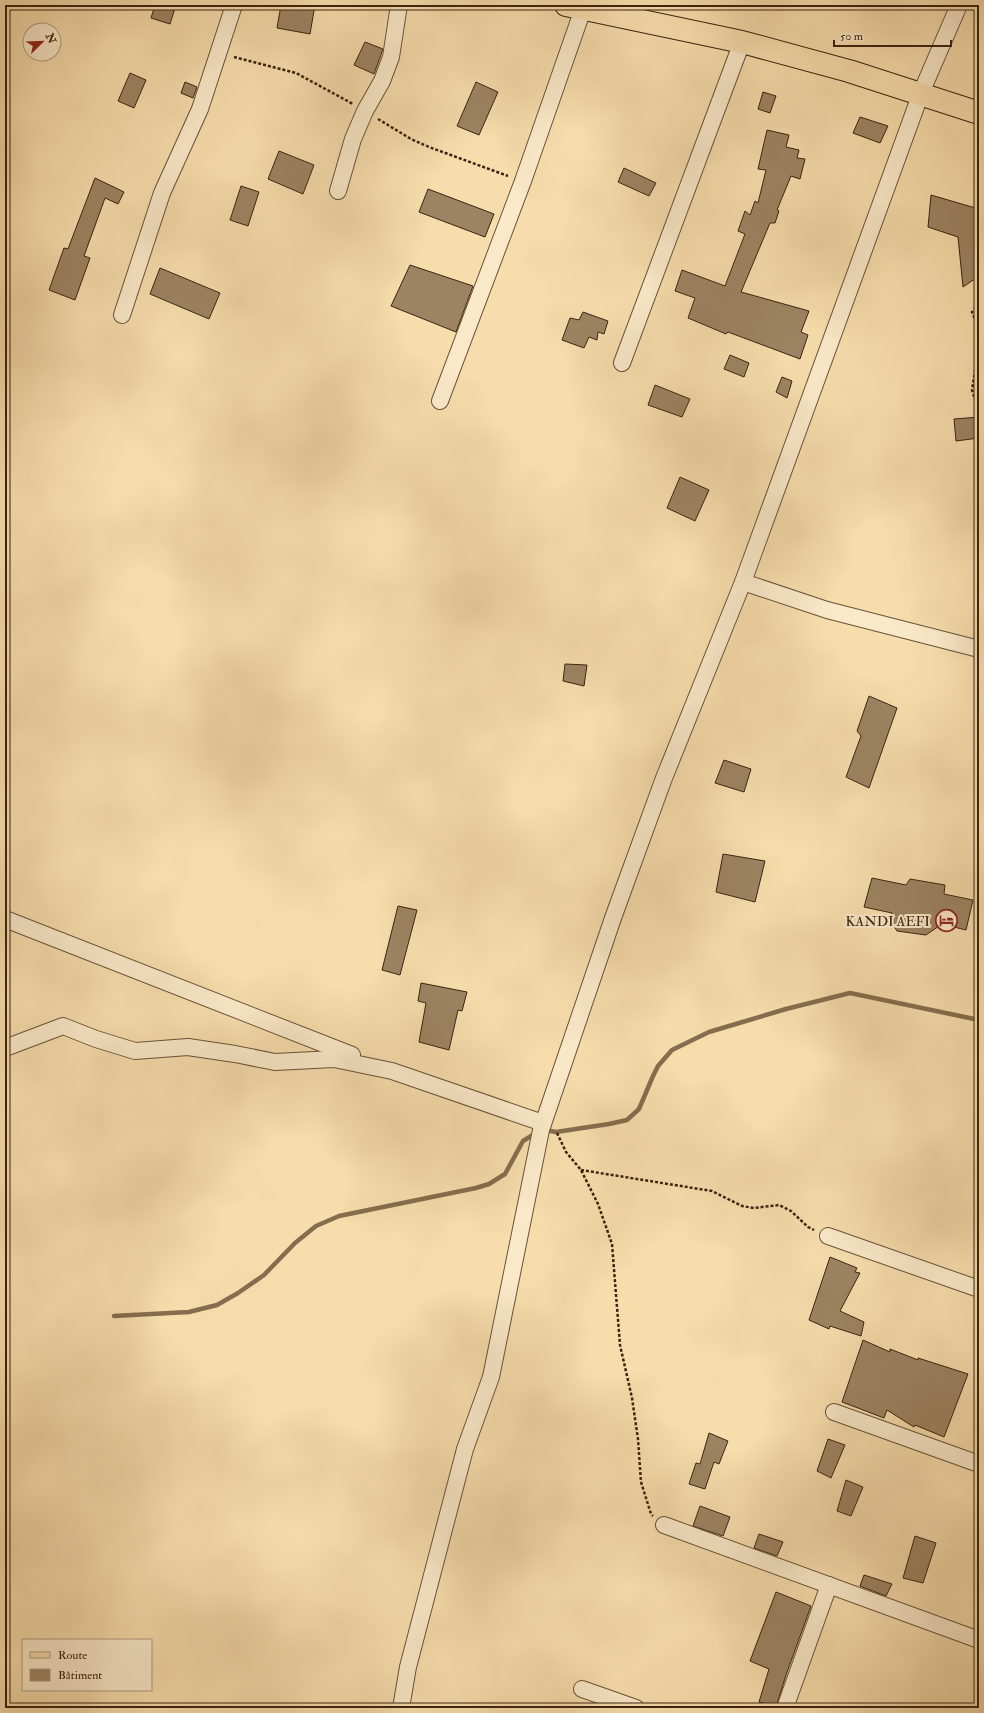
<svg xmlns="http://www.w3.org/2000/svg" width="984" height="1713" font-family="'IM FELL Double Pica',serif">
  <rect width="100%" height="100%" fill="#f7ddac"/>
  <filter id="stains"><feTurbulence type="fractalNoise" baseFrequency=".005" numOctaves="4"/><feColorMatrix values="0 0 0 0 .2 0 0 0 0 .09 0 0 0 0 .02 0 0 0 .5 -.17"/></filter>
  <radialGradient id="worn" r=".72"><stop offset=".6" stop-color="#630" stop-opacity="0"/><stop offset="1" stop-color="#630" stop-opacity=".3"/></radialGradient>
  <g fill="none" stroke-linecap="round" stroke-linejoin="round">
    <g stroke="#856d4e" stroke-width="4.5">
      <polyline points="545,1130 556,1132 609,1124 627,1120 639,1109 653,1076 658,1066 672,1050 709,1032 786,1009 850,993 979,1020"/>
      <polyline points="114,1316 189,1312 217,1305 238,1293 264,1275 295,1243 316,1226 339,1216 476,1188 489,1184 505,1174 523,1141 536,1133"/>
    </g>
  </g>
  <g fill="#9c8462" stroke="#3a2311">
    <polygon points="155,5 176,5 170,24 151,18"/>
    <polygon points="281,5 315,5 310,34 277,28"/>
    <polygon points="365,42 383,49 374,74 354,65"/>
    <polygon points="130,73 146,80 134,108 118,101"/>
    <polygon points="185,82 197,87 193,98 181,93"/>
    <polygon points="476,82 498,92 479,135 457,126"/>
    <polygon points="763,92 776,96 770,113 758,109"/>
    <polygon points="860,117 888,126 880,143 853,133"/>
    <polygon points="767,130 789,135 786,147 799,150 797,158 805,159 800,179 791,176 777,210 779,211 775,223 770,223 741,292 809,311 801,332 808,335 800,359 728,332 726,334 688,318 695,298 675,291 682,270 725,286 745,234 738,231 745,211 750,215 755,201 758,203 766,170 758,169"/>
    <polygon points="279,151 314,165 303,194 268,179"/>
    <polygon points="624,168 656,183 649,196 618,182"/>
    <polygon points="95,178 124,192 118,204 105,198 84,256 90,258 75,300 49,290 64,248 68,249"/>
    <polygon points="241,186 259,192 248,226 230,220"/>
    <polygon points="428,189 494,214 485,237 419,212"/>
    <polygon points="931,195 979,209 979,276 963,287 958,237 928,227"/>
    <polygon points="410,265 473,286 456,332 391,306"/>
    <polygon points="160,268 220,293 209,319 150,294"/>
    <polygon points="583,312 608,321 604,334 598,332 597,340 589,337 584,348 562,340 570,318 579,320"/>
    <polygon points="730,355 749,363 744,377 724,369"/>
    <polygon points="782,377 792,381 787,398 776,392"/>
    <polygon points="655,385 690,399 682,417 648,405"/>
    <polygon points="979,417 979,438 956,441 954,419"/>
    <polygon points="680,477 709,490 695,521 667,508"/>
    <polygon points="565,664 587,665 584,686 563,681"/>
    <polygon points="869,696 897,708 869,788 846,777 861,736 857,731"/>
    <polygon points="724,760 751,769 744,792 715,783"/>
    <polygon points="723,854 765,861 755,902 716,892"/>
    <polygon points="872,878 906,885 910,879 945,885 944,894 973,900 966,930 942,924 926,935 897,931 890,920 892,913 864,907"/>
    <polygon points="398,906 417,910 400,975 382,970"/>
    <polygon points="421,983 467,992 462,1011 458,1010 449,1050 419,1042 426,1003 418,1001"/>
    <polygon points="830,1257 857,1268 855,1272 860,1273 840,1311 864,1322 861,1336 830,1326 829,1329 809,1320"/>
    <polygon points="863,1340 890,1352 890,1349 918,1360 918,1358 968,1374 944,1437 915,1425 914,1427 887,1410 884,1418 842,1402"/>
    <polygon points="709,1433 728,1441 719,1464 714,1462 705,1489 689,1484 696,1463 700,1464"/>
    <polygon points="828,1439 845,1445 831,1478 817,1471"/>
    <polygon points="846,1480 863,1487 851,1516 837,1511"/>
    <polygon points="700,1506 730,1517 723,1536 693,1526"/>
    <polygon points="759,1534 783,1542 777,1556 754,1548"/>
    <polygon points="915,1536 936,1543 923,1583 903,1578"/>
    <polygon points="864,1575 892,1584 886,1596 860,1586"/>
    <polygon points="776,1592 811,1606 786,1675 776,1707 759,1702 769,1669 750,1661"/>
  </g>
  <g fill="none" stroke-linecap="round" stroke-linejoin="round">
    <defs>
      <g id="minor">
        <polyline points="338,191 353,139 365,111 382,81 391,57 399,5"/>
        <polyline points="122,315 162,193 200,109 234,5"/>
        <polyline points="622,363 742,42"/>
        <polyline points="440,401 523,181 583,9"/>
        <polyline points="743,582 827,610 979,649"/>
        <polyline points="5,919 352,1055"/>
        <polyline points="5,1048 63,1026 96,1039 135,1051 188,1047 235,1054 275,1062 334,1059 392,1071 543,1123"/>
        <polyline points="828,1236 979,1289"/>
        <polyline points="834,1412 979,1464"/>
        <polyline points="664,1525 979,1640"/>
        <polyline points="582,1689 636,1708"/>
        <polyline points="401,1708 408,1667 465,1449 491,1377 541,1130 613,918 664,778 743,582 921,93 959,5"/>
        <polyline points="785,1708 829,1585"/>
      </g>
      <polyline id="primary" points="566,5 742,42 849,71 979,113"/>
    </defs>
    <use href="#minor" stroke="#695238" stroke-width="18"/>
    <use href="#primary" stroke="#3a2311" stroke-width="24"/>
    <g stroke="#3a2311" stroke-width="2.5" stroke-dasharray="3 2" stroke-linecap="butt">
      <polyline points="234,57 296,73 353,104"/>
      <polyline points="378,119 411,139 429,147 508,176"/>
      <polyline points="979,303 972,312 979,329"/>
      <polyline points="979,355 976,365 972,390 979,412"/>
      <polyline points="557,1133 566,1152 581,1170 598,1204 612,1244 620,1345 632,1398 638,1439 641,1482 651,1514 653,1516"/>
      <polyline points="581,1170 712,1191 742,1206 754,1208 779,1205 791,1211 808,1227 814,1230"/>
      <polyline points="5,1700 8,1708"/>
    </g>
    <use href="#minor" stroke="#fae9c9" stroke-width="16"/>
    <use href="#primary" stroke="#f7ddac" stroke-width="22"/>
  </g>
  <defs>
    <symbol id="hotel-ring" viewBox="-11 -11 22 22"><circle r="9.5" fill="#fae9c9" stroke="#8f2418" stroke-width="1.5"/><path d="M-6-4.5h1.5V1H6V5H4.5V3h-9V5H-6ZM-4 0a1.8 1.8 0 1 1 3.6 0ZM.5 0V-2.5h3Q6-2.5 6 0Z" fill="#8f2418"/></symbol>
  </defs>
  <g fill-rule="evenodd">
    <use href="#hotel-ring" x="934" y="908" width="25" height="25"/>
  </g>
  <g text-anchor="middle" dominant-baseline="central" stroke-width="4" stroke-linejoin="round" paint-order="stroke">
    <g font-size="14" fill="#3a2311" stroke="#fae9c9" text-anchor="end">
      <text x="930" y="921">KANDI AEFI</text>
    </g>
  </g>
  <rect width="984" height="1713" fill="none" stroke="#f7ddac" stroke-width="20"/>
  <rect x="6" y="6" width="972" height="1701" fill="none" stroke="#3a2311" stroke-width="2"/>
  <rect x="10" y="10" width="964" height="1693" fill="none" stroke="#3a2311"/>
  <rect x="22" y="1639" width="130" height="52" fill="#fae9c9" stroke="#ad9a7f"/>
  <rect x="30" y="1652" width="20" height="6" fill="#f7ddac" stroke="#ad9a7f"/>
  <text x="58" y="1659" font-size="12" fill="#3a2311">Route</text>
  <rect x="30" y="1669" width="20" height="12" fill="#9c8462" stroke="#ad9a7f"/>
  <text x="58" y="1679" font-size="12" fill="#3a2311">Bâtiment</text>
  <g transform="translate(42 42) rotate(67)"><circle r="19" fill="#fae9c9" stroke="#ad9a7f"/>
  <path d="M0-3L7 15L0 10L-7 15Z" fill="#8f2418"/>
  <text y="-6" font-size="11" font-weight="bold" text-anchor="middle" fill="#3a2311">N</text>
  </g>
  <path d="M834 40v6h117v-6" fill="none" stroke="#3a2311" stroke-width="2"/>
  <text x="840" y="40" font-size="12" fill="#3a2311" stroke="#fae9c9" stroke-width="3" paint-order="stroke">50 m</text>
  <rect width="100%" height="100%" filter="url(#stains)"/>
  <rect width="100%" height="100%" fill="url(#worn)"/>
</svg>
